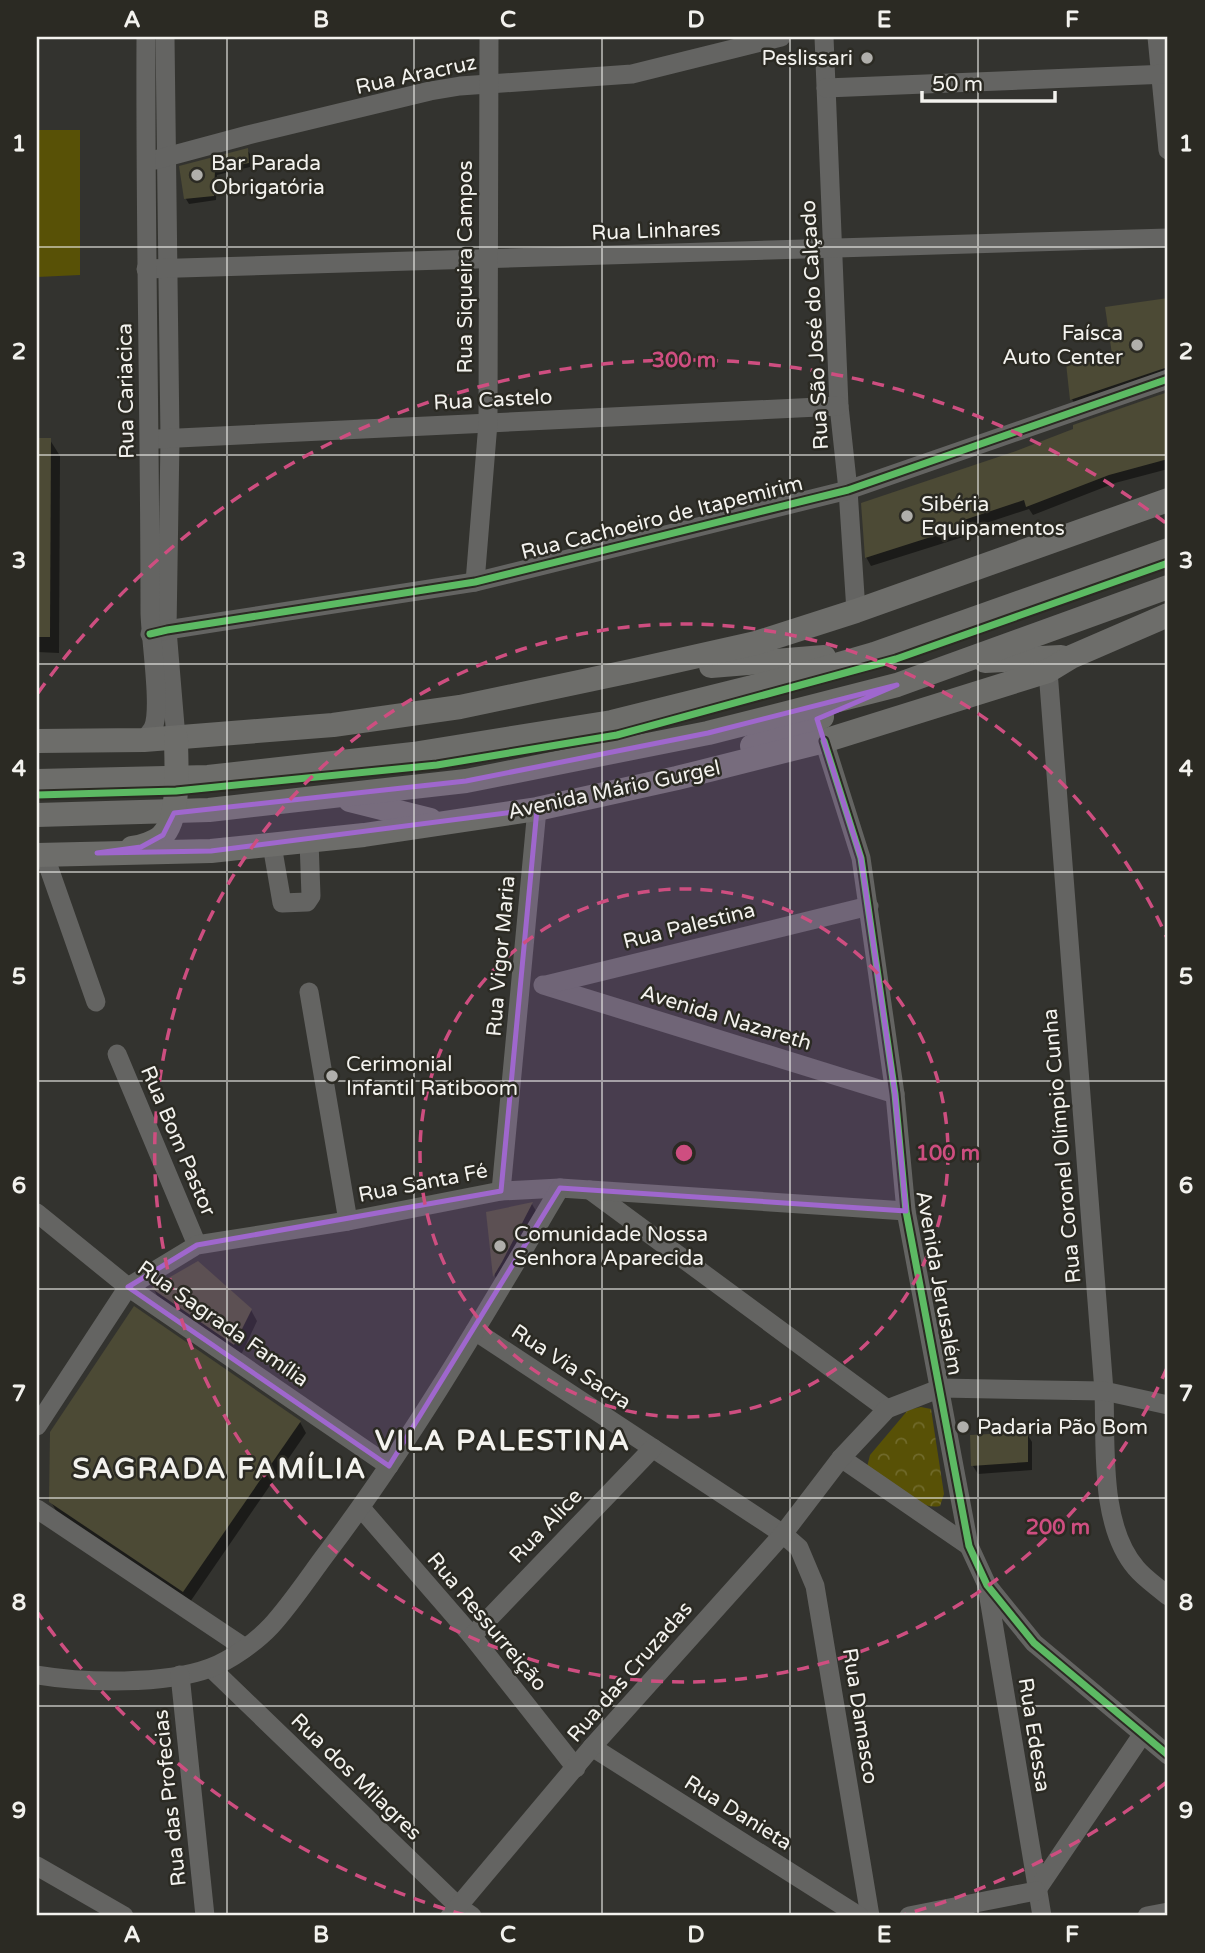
<svg xmlns="http://www.w3.org/2000/svg" width="1205" height="1953" font-family="'Varela Round',sans-serif">
  <defs>
    <pattern id="park-crowns" width="20" height="18" patternUnits="userSpaceOnUse" patternTransform="scale(1.75)"><rect width="20" height="18" fill="#585106"/><path d="M2 6a3 3 0 1 1 6 0M12 15a3 3 0 1 1 6 0" fill="none" stroke="#706a2b"/></pattern>
  </defs>
  <rect width="100%" height="100%" fill="#33332f"/>
  <polygon fill="#585106" points="37,130 80,130 80,275 37,277"/>
  <path fill="url(#park-crowns)" d="M921 1407 931 1409 944 1494 940 1506C917 1511 886 1480 867 1467L870 1455 908 1410Z"/>
  <g fill="#0007">
    <polygon points="247,150 250,154 250,167 217,175 216,200 189,204 186,199 181,167"/>
    <polygon points="1168,300 1168,379 1078,410 1072,399 1068,365 1115,363 1107,308"/>
    <polygon points="1168,394 1168,469 1115,483 1033,515 1029,509 962,531 963,537 871,566 866,557 1075,431 1075,426"/>
    <polygon points="37,440 50,440 60,456 59,653 37,652"/>
    <polygon points="532,1204 536,1211 498,1283 495,1276 488,1214"/>
    <polygon points="153,1288 251,1310 257,1321 241,1355 159,1299"/>
    <polygon points="300,1422 306,1433 190,1602 58,1514 51,1502"/>
    <polygon points="1027,1434 1032,1442 1032,1470 978,1474 973,1466"/>
  </g>
  <g fill="#4c4a35">
    <polygon points="248,148 249,163 215,170 214,196 184,199 179,166"/>
    <polygon points="1168,298 1168,367 1070,400 1066,363 1113,361 1105,307"/>
    <polygon points="1168,392 1168,459 1109,475 1026,507 1024,500 958,522 959,528 865,558 861,503 1016,451 1073,429 1073,425"/>
    <polygon points="37,438 51,438 50,637 37,637"/>
    <polygon points="533,1202 502,1262 493,1277 486,1212"/>
    <polygon points="198,1261 252,1309 234,1345 151,1288"/>
    <polygon points="134,1306 301,1421 183,1592 49,1502 50,1432"/>
    <polygon points="1028,1432 1028,1462 971,1466 970,1435"/>
  </g>
  <g fill="none" stroke-linecap="round" stroke-linejoin="round">
    <g stroke="#646462" stroke-width="19">
      <polyline points="165,37 170,439 167,630 176,738"/>
      <polyline points="824,37 839,406 848,490 856,611"/>
      <polyline points="1157,37 1168,150"/>
      <polyline points="826,88 1168,74"/>
      <polyline points="155,160 248,135 430,91 460,86 632,74 781,37"/>
      <polyline points="146,269 1168,238"/>
      <polyline points="158,439 839,406"/>
      <polyline points="475,582 488,423 489,37"/>
      <polyline points="150,634 167,630 475,582 848,490 1168,379"/>
      <path d="M1048 671 1104 1391C1106 1445 1099 1525 1136 1568 1145 1579 1158 1587 1168 1596"/>
      <path d="M144 740C146 737 151 732 153 728 162 709 150 637 150 611 150 420 145 228 146 37"/>
      <polyline points="824,741 861,858 895,1094 906,1211 969,1546 987,1585 1034,1643 1168,1755"/>
      <polyline points="272,845 282,903 307,902 311,896 309,841"/>
      <polyline points="44,854 96,1002"/>
      <polyline points="543,985 895,1094"/>
      <polyline points="546,985 869,906"/>
      <polyline points="309,992 348,1221"/>
      <polyline points="117,1054 197,1245"/>
      <polyline points="590,1190 887,1409"/>
      <polyline points="501,1191 537,809"/>
      <polyline points="37,1213 128,1287 389,1466"/>
      <polyline points="475,1331 783,1534 799,1548 815,1586 870,1916"/>
      <polyline points="37,1426 128,1287 197,1245 348,1221 501,1191 560,1188 906,1211"/>
      <polyline points="841,1458 969,1546"/>
      <polyline points="361,1508 472,1636 576,1768"/>
      <polyline points="37,1509 245,1648"/>
      <polyline points="987,1586 1042,1916"/>
      <polyline points="472,1636 653,1448"/>
      <polyline points="211,1668 459,1907 472,1916"/>
      <path d="M37 1675C85 1683 164 1685 210 1668 231 1660 256 1642 271 1626 292 1603 310 1575 329 1550 415 1436 487 1311 560 1188"/>
      <polyline points="180,1675 205,1916"/>
      <polyline points="592,1747 859,1916"/>
      <polyline points="37,1866 124,1916"/>
      <polyline points="1036,1891 1142,1735"/>
      <polyline points="450,1916 592,1747 783,1534 841,1458 887,1409 941,1388 1104,1391 1168,1405"/>
      <polyline points="909,1916 1036,1891"/>
      <polyline points="1147,1916 1168,1912"/>
    </g>
    <g stroke="#6d6d6a" stroke-width="24">
      <polyline points="985,661 1061,657"/>
      <polyline points="711,666 824,657"/>
      <polyline points="37,741 144,740 333,725 460,707 631,671 756,643 856,611 1168,500"/>
      <polyline points="752,746 822,717"/>
      <polyline points="37,781 208,777 413,754 612,722 808,673 874,654 1168,550"/>
      <polyline points="350,800 430,820"/>
      <polyline points="37,815 209,810 466,781 708,733 897,685 1168,587"/>
      <path d="M132 848C141 847 156 842 162 836 181 817 176 763 176 738"/>
      <polyline points="37,855 211,851 364,835 537,809 677,778 824,741 1048,671 1071,657 1168,615"/>
    </g>
    <defs>
      <g id="cycleway">
        <polyline points="150,634 167,630 475,582 848,490 1168,379"/>
        <polyline points="824,741 861,858 895,1094 906,1211 969,1546 987,1585 1034,1643 1168,1755"/>
        <polyline points="37,795 176,791 437,765 617,735 896,659 1168,563"/>
      </g>
    </defs>
    <use href="#cycleway" stroke="#2b2a23" stroke-width="11"/>
    <use href="#cycleway" stroke="#5cba63" stroke-width="7"/>
  </g>
  <path fill="#9f67cd" fill-opacity="0.2" stroke="#9f67cd" stroke-width="5" stroke-linejoin="round" d="M897 685 817 719 861 858 895 1094 906 1211 560 1188 389 1466 128 1287 197 1245 501 1191 537 809 211 851 97 853 141 847 163 835 174 813 466 781 708 733Z"/>
  <path fill="none" stroke="#f3f2ee" stroke-width="2" stroke-opacity="0.55" d="M227 37V1916M414 37V1916M602 37V1916M790 37V1916M978 37V1916M37 247H1168M37 455H1168M37 664H1168M37 872H1168M37 1081H1168M37 1289H1168M37 1498H1168M37 1706H1168"/>
  <g fill="none" stroke="#ce4e80" stroke-width="3.5" stroke-dasharray="12 9">
    <circle cx="684" cy="1153" r="264"/>
    <path d="M1167 1368A529 529 0 1 1 1167 938"/>
    <path d="M1167 1782A793 793 0 0 1 903 1915M465 1915A793 793 0 0 1 38 1613M38 693A793 793 0 0 1 1167 524"/>
  </g>
  <g fill="#b0afab" stroke="#2b2a23" stroke-width="2.5">
    <circle cx="867" cy="58" r="7"/>
    <circle cx="197" cy="175" r="7"/>
    <circle cx="1137" cy="345" r="7"/>
    <circle cx="907" cy="516" r="7"/>
    <circle cx="332" cy="1076" r="7"/>
    <circle cx="500" cy="1246" r="7"/>
    <circle cx="963" cy="1427" r="7"/>
  </g>
  <g text-anchor="middle" dominant-baseline="central" stroke-width="5" stroke-linejoin="round" paint-order="stroke">
    <g font-size="21" fill="#f3f2ee" stroke="#2b2a23" text-anchor="start">
      <text x="853" y="58" text-anchor="end">Peslissari</text>
      <text x="211" y="163">Bar Parada<tspan x="211" dy="24">Obrigatória</tspan></text>
      <text x="1123" y="333" text-anchor="end">Faísca<tspan x="1123" dy="24">Auto Center</tspan></text>
      <text x="921" y="504">Sibéria<tspan x="921" dy="24">Equipamentos</tspan></text>
      <text x="346" y="1064">Cerimonial<tspan x="346" dy="24">Infantil Ratiboom</tspan></text>
      <text x="514" y="1234">Comunidade Nossa<tspan x="514" dy="24">Senhora Aparecida</tspan></text>
      <text x="977" y="1427">Padaria Pão Bom</text>
    </g>
    <g font-size="21" fill="#f3f2ee" stroke="#2b2a23">
      <text transform="translate(416 75) rotate(-12)">Rua Aracruz</text>
      <text transform="translate(656 231) rotate(-2)">Rua Linhares</text>
      <text transform="translate(465 267) rotate(-90)">Rua Siqueira Campos</text>
      <text transform="translate(815 325) rotate(-93)">Rua São José do Calçado</text>
      <text transform="translate(126 391) rotate(-91)">Rua Cariacica</text>
      <text transform="translate(493 400) rotate(-3)">Rua Castelo</text>
      <text transform="translate(662 518) rotate(-14)">Rua Cachoeiro de Itapemirim</text>
      <text transform="translate(614 790) rotate(-12)">Avenida Mário Gurgel</text>
      <text transform="translate(689 926) rotate(-14)">Rua Palestina</text>
      <text transform="translate(501 956) rotate(-85)">Rua Vigor Maria</text>
      <text transform="translate(726 1018) rotate(17)">Avenida Nazareth</text>
      <text transform="translate(178 1141) rotate(67)">Rua Bom Pastor</text>
      <text transform="translate(1062 1146) rotate(-95)">Rua Coronel Olímpio Cunha</text>
      <text transform="translate(423 1183) rotate(-11)">Rua Santa Fé</text>
      <text transform="translate(939 1283) rotate(80)">Avenida Jerusalém</text>
      <text transform="translate(223 1324) rotate(35)">Rua Sagrada Família</text>
      <text transform="translate(571 1367) rotate(33)">Rua Via Sacra</text>
      <text transform="translate(546 1526) rotate(-46)">Rua Alice</text>
      <text transform="translate(487 1622) rotate(50)">Rua Ressurreição</text>
      <text transform="translate(630 1672) rotate(-49)">Rua das Cruzadas</text>
      <text transform="translate(860 1716) rotate(81)">Rua Damasco</text>
      <text transform="translate(1034 1735) rotate(81)">Rua Edessa</text>
      <text transform="translate(356 1777) rotate(44)">Rua dos Milagres</text>
      <text transform="translate(170 1798) rotate(-96)">Rua das Profecias</text>
      <text transform="translate(738 1813) rotate(32)">Rua Danieta</text>
    </g>
    <g font-size="28" font-weight="bold" letter-spacing="2" fill="#f3f2ee" stroke="#2b2a23">
      <text x="503" y="1441">VILA PALESTINA</text>
      <text x="220" y="1469">SAGRADA FAMÍLIA</text>
    </g>
  </g>
  <circle cx="684" cy="1153" r="10" fill="#ce4e80" stroke="#2b2a23" stroke-width="3.5"/>
  <g font-size="21" text-anchor="middle" font-weight="bold" fill="#ce4e80" stroke="#2b2a23" stroke-width="5" stroke-linejoin="round" paint-order="stroke">
    <text x="684" y="367">300 m</text>
    <text x="948" y="1160">100 m</text>
    <text x="1058" y="1534">200 m</text>
  </g>
  <rect width="1205" height="1953" fill="none" stroke="#2b2a23" stroke-width="77"/>
  <path d="M922 91v10h133v-10" fill="none" stroke="#f3f2ee" stroke-width="3.5"/>
  <text x="932" y="91" font-size="21" fill="#f3f2ee" stroke="#2b2a23" stroke-width="5" paint-order="stroke">50 m</text>
  <rect x="38" y="38" width="1128" height="1876" fill="none" stroke="#f3f2ee" stroke-width="2.5"/>
  <g font-size="23" text-anchor="middle" font-weight="bold" fill="#f3f2ee">
    <text x="132" y="27">A</text>
    <text x="321" y="27">B</text>
    <text x="508" y="27">C</text>
    <text x="696" y="27">D</text>
    <text x="884" y="27">E</text>
    <text x="1072" y="27">F</text>
    <text x="19" y="151">1</text>
    <text x="1186" y="151">1</text>
    <text x="19" y="359">2</text>
    <text x="1186" y="359">2</text>
    <text x="19" y="568">3</text>
    <text x="1186" y="568">3</text>
    <text x="19" y="776">4</text>
    <text x="1186" y="776">4</text>
    <text x="19" y="984">5</text>
    <text x="1186" y="984">5</text>
    <text x="19" y="1193">6</text>
    <text x="1186" y="1193">6</text>
    <text x="19" y="1401">7</text>
    <text x="1186" y="1401">7</text>
    <text x="19" y="1610">8</text>
    <text x="1186" y="1610">8</text>
    <text x="19" y="1818">9</text>
    <text x="1186" y="1818">9</text>
    <text x="132" y="1942">A</text>
    <text x="321" y="1942">B</text>
    <text x="508" y="1942">C</text>
    <text x="696" y="1942">D</text>
    <text x="884" y="1942">E</text>
    <text x="1072" y="1942">F</text>
  </g>
</svg>
